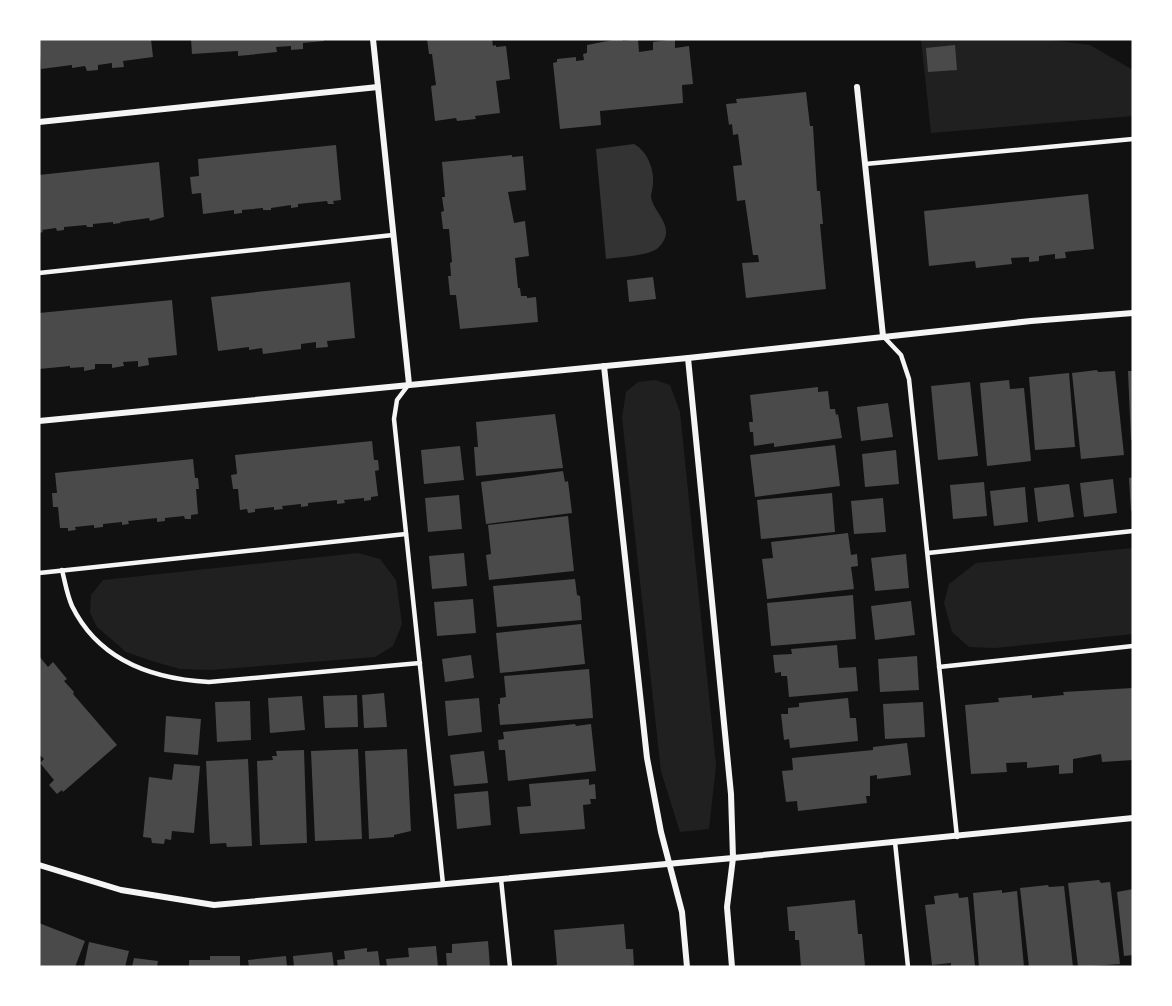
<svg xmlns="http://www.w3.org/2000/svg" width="1172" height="1006" font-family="'Work Sans',sans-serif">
  <rect width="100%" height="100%" fill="#111"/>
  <g fill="#202020">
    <polygon points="921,39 1043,39 1090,45 1133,70 1133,116 931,133"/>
    <polygon points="655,380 670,385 680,412 716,765 709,829 680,832 661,771 622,418 626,392 638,382"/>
    <polygon points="1133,548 1133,634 995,648 969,647 952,632 944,603 949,584 976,563"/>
    <polygon points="358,553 380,559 396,580 402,624 393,646 375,657 211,670 180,669 155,662 126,652 97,627 90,613 91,595 103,580"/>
  </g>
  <path fill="#333" d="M634 144C647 151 654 168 653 183 653 188 651 193 651 197 653 213 678 227 659 247 651 256 619 257 606 259L596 149Z"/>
  <g fill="#4a4a4a">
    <polygon points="39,39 151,39 153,57 123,61 124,67 112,68 112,63 98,65 98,70 87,71 85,66 72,68 72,65 41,69"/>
    <polygon points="191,39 324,39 324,41 303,43 303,49 291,50 291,46 276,47 277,52 238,56 238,51 192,54"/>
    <polygon points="427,39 492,39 493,46 496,45 496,47 506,46 510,79 496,81 500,113 475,116 476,119 457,121 456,118 435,121 431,86 436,85 432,54 429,54"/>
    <polygon points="618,39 622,39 623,41 638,39 639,52 653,50 653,42 675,39 675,48 689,46 693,84 682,85 683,103 600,111 601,125 560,129 553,63 557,62 557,59 576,57 576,61 584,60 583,54 587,53 587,45"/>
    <polygon points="955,45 957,70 928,72 926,48"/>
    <polygon points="806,92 810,126 813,126 817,191 820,191 823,224 820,224 826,289 746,298 742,263 759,262 758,255 753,255 745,200 737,201 733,166 742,165 738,134 733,135 732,124 729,125 726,104 737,103 736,99"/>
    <polygon points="336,145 341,200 333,201 334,204 328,204 327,201 298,204 298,207 291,208 291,205 271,208 271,210 263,210 263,208 242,210 242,213 234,214 234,210 203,214 201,193 192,194 190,177 199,176 198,159"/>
    <polygon points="512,155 512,157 523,156 526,190 508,192 514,223 525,221 529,256 515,258 518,288 520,288 521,296 527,296 527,298 536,297 538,322 460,329 456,295 450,295 448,276 451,276 450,263 452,262 449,229 443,229 441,212 444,211 442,197 445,197 442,162"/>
    <polygon points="159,162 164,217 150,221 149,218 120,222 121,223 113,224 113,222 93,224 93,227 87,227 86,225 64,227 64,230 57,231 56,228 42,230 43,232 39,233 39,175"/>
    <polygon points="1088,194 1094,249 1065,252 1066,258 1055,259 1055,254 1039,256 1039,261 1029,262 1029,257 1011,258 1012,264 976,268 975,261 929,266 924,211"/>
    <polygon points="653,277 656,299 629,302 627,280"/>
    <polygon points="350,282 355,338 327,341 328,347 316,348 316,342 301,344 301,349 263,354 262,348 249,350 249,347 218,351 211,297"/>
    <polygon points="172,300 177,355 148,358 149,365 138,367 138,361 123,362 124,366 112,368 112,364 95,364 95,369 84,371 84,367 70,368 70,366 39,369 39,313"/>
    <polygon points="1097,370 1098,372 1115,371 1124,455 1081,459 1072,373"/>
    <polygon points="1128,371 1133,371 1133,440 1131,440"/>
    <polygon points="1069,373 1075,447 1035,450 1029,377"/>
    <polygon points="1009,380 1010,389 1024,388 1031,461 987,466 980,383"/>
    <polygon points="970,382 978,456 938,460 931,386"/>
    <polygon points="818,387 818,392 828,391 830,409 835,409 836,415 838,414 842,438 774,447 774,443 754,446 753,432 750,432 749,422 753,422 750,395"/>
    <polygon points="888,403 893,437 861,441 857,407"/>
    <polygon points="555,414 563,468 476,476 474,447 478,447 476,422"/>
    <polygon points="372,441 374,460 378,460 379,470 375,471 378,496 371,497 371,500 364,501 364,498 344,500 345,503 337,504 337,500 308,503 308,506 301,507 301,504 282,506 283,509 274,510 274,507 255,509 255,512 248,513 247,509 240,510 238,489 233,489 231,475 237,474 235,455"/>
    <polygon points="835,445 840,486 755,497 750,455"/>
    <polygon points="460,446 464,480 424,484 421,450"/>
    <polygon points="896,450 899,484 865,487 862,454"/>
    <polygon points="193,459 195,478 198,478 199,489 196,489 198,514 191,515 191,519 185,519 184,516 165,518 165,521 157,522 157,518 128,521 129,524 122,525 122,522 103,524 103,527 94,528 94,525 75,527 76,530 68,531 68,528 60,528 58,507 53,507 52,493 57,493 55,473"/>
    <polygon points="563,471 565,482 568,481 572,513 486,524 481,482"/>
    <polygon points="1133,477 1133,511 1131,511 1129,478"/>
    <polygon points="1113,479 1117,513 1084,517 1080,483"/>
    <polygon points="984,482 987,516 953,519 950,485"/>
    <polygon points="1069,484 1074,517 1038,522 1034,488"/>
    <polygon points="1025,487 1028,522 994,526 990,491"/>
    <polygon points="832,493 835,532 761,539 757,500"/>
    <polygon points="459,495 462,529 428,532 425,498"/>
    <polygon points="883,498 886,532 854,534 851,501"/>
    <polygon points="568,516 574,571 489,580 486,555 491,554 488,525"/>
    <polygon points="848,533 851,555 857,554 858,566 851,567 854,589 767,599 762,559 773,558 771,542"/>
    <polygon points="464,553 467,586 432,589 429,556"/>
    <polygon points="906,554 909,588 875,591 871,558"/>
    <polygon points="575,579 577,595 580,596 582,620 497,627 493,586"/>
    <polygon points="853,595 856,639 771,646 767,603"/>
    <polygon points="473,599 476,633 437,636 434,602"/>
    <polygon points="911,601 915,635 875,640 871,606"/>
    <polygon points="581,624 585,664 500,673 496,633"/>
    <polygon points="837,645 839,668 856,667 858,691 789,697 787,676 781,676 781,672 775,673 773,655 792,654 791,649"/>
    <polygon points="471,655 474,678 445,682 442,659"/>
    <polygon points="39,656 48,667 53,662 67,679 64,681 74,692 73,694 117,745 63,792 62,790 57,794 49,785 54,780 40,763 44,759 39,754"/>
    <polygon points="917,656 919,690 880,692 878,659"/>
    <polygon points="589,669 593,718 500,725 498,704 500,704 500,698 506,697 504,676"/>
    <polygon points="1133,688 1133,760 1102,762 1101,754 1073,759 1073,773 1059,774 1059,765 1027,768 1027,762 1006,763 1007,772 971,774 965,705 999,702 998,698 1032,695 1032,698 1064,695 1063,692"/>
    <polygon points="384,693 387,727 364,728 362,695"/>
    <polygon points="357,695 358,727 325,728 323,696"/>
    <polygon points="302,696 305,730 270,733 268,698"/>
    <polygon points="479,698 482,732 448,736 445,701"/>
    <polygon points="848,698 850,718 856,718 858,741 790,748 789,739 784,740 781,714 788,714 788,708 799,707 799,703"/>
    <polygon points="250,701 251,740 217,742 215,702"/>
    <polygon points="923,702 925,737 885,739 883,704"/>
    <polygon points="166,716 201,719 198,755 164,752"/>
    <polygon points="575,724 576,726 591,724 596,771 508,781 505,750 499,750 498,740 504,739 503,732"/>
    <polygon points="907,743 911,775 877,779 877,775 870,776 870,796 866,796 867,803 798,811 797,801 786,802 782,771 793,770 792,758 873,750 873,747"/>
    <polygon points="358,749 362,839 315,841 311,751"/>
    <polygon points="407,749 411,831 394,835 394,837 369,839 365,751"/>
    <polygon points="304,750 307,843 260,845 257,761 273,760 272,756 277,756 276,751"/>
    <polygon points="484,751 488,783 454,786 450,755"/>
    <polygon points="248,759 252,846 227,847 226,843 210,844 206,761"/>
    <polygon points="174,764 200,766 194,833 172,831 171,840 165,839 164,844 152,843 151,838 143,837 149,777 172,780"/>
    <polygon points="589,779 589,785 595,784 596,799 590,799 591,804 583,805 585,829 520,834 517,807 531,806 529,784"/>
    <polygon points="488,791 491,825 457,829 454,794"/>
    <polygon points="1099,880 1101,883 1110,882 1120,964 1078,967 1068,883"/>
    <polygon points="1048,885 1049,887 1064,886 1073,967 1029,967 1020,888"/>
    <polygon points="1133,889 1133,955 1124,956 1117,892"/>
    <polygon points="1002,890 1002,893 1017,891 1024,967 979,967 973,893"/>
    <polygon points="958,893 959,898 968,897 975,966 951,967 951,963 932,965 925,905 935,904 934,896"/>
    <polygon points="855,900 858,934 862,934 865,966 801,967 799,940 795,940 795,931 789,931 787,907"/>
    <polygon points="39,923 85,941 75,967 39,967"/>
    <polygon points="624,924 626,949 633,949 634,965 626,967 555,967 554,965 557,965 554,930"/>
    <polygon points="488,941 490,967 447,967 446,953 452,953 452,944"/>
    <polygon points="89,942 129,951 125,967 84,967"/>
    <polygon points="436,946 438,967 387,967 386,959 409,957 408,948"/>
    <polygon points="367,948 367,952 378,951 380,967 338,967 337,960 345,959 344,951"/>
    <polygon points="332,952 334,967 294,967 293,956"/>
    <polygon points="210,956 240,956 240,967 189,967 189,960 210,960"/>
    <polygon points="286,956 287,967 249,967 248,960"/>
    <polygon points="134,958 158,961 157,967 132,967"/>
  </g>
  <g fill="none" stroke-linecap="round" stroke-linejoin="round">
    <g stroke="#f5f5f5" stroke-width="4.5">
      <polyline points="865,164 1133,139"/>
      <polyline points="39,273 393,235"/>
      <polyline points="883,336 901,355 909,379 957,837"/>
      <polyline points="409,384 397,400 394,419 443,884"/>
      <polyline points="928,553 1133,531"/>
      <path d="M62 570C65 582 67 595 72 606 99 661 152 679 209 682L420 663"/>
      <polyline points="39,573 406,534"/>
      <polyline points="939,667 1133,646"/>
      <polyline points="895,842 908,967"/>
      <polyline points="501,879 510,967"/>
    </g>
    <g stroke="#f5f5f5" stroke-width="6">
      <polyline points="373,39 409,384"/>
      <polyline points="857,87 883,336"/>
      <polyline points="39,122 378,87"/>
      <polyline points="688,358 731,794 733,858 727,907 732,967"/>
      <polyline points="604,366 647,758 661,832 682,912 687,967"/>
      <polyline points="39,421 688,358 1031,321 1133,313"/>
      <polyline points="39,865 121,890 214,905 733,858 1133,818"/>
    </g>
  </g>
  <rect width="1172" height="1006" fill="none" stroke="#ffffff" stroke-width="81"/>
</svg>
